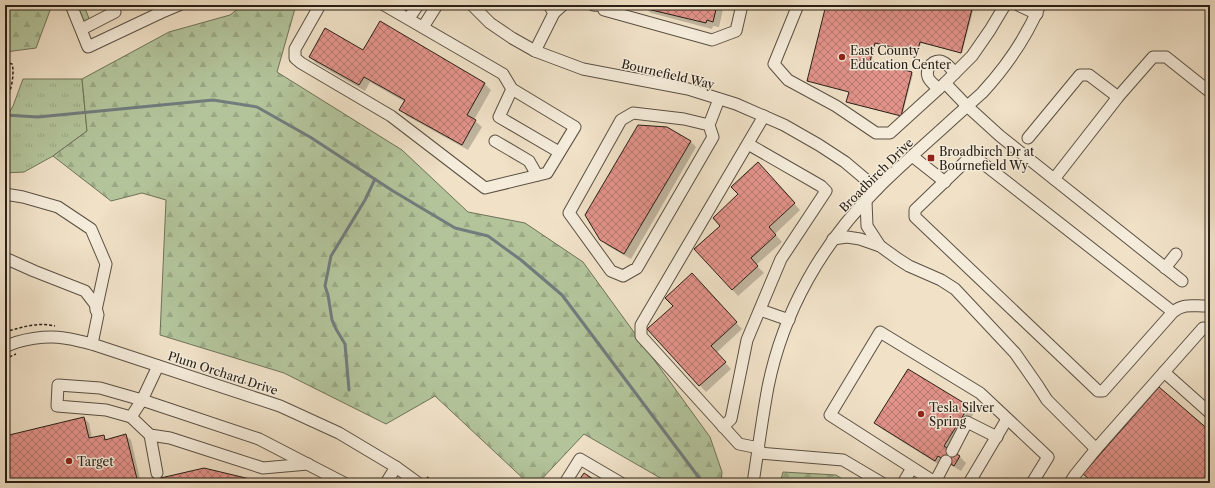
<svg xmlns="http://www.w3.org/2000/svg" width="1215" height="488" font-family="'Libre Caslon Text',serif">
  <defs>
    <pattern id="grass-tufts" width="24" height="20" patternUnits="userSpaceOnUse"><rect width="24" height="20" fill="#b3c49b"/><path d="M3 7l-1-3M5 7V3M7 7l1-3M15 17l-1-3M17 17v-4M19 17l1-3" fill="none" stroke="#9aa885"/></pattern>
    <pattern id="forest-firs" width="22" height="20" patternUnits="userSpaceOnUse"><rect width="22" height="20" fill="#b3c49b"/><path d="M5 1l3.5 6h-7zM16 11l3.5 6h-7z" fill="#9aa885"/></pattern>
    <pattern id="building-cross-hatch" width="8" height="8" patternUnits="userSpaceOnUse"><rect width="8" height="8" fill="#e2938a"/><path d="M0 0l8 8M0 8l8-8" fill="none" stroke="#b77870"/></pattern>
  </defs>
  <rect width="100%" height="100%" fill="#f0e1c7"/>
  <filter id="stains"><feTurbulence type="fractalNoise" baseFrequency=".005" numOctaves="4"/><feColorMatrix values="0 0 0 0 .2 0 0 0 0 .09 0 0 0 0 .02 0 0 0 .5 -.17"/></filter>
  <radialGradient id="worn" r=".72"><stop offset=".6" stop-color="#630" stop-opacity="0"/><stop offset="1" stop-color="#630" stop-opacity=".3"/></radialGradient>
  <polygon fill="url(#grass-tufts)" stroke="#6e7259" points="23,79 82,79 87,131 53,156 24,172 5,173 5,120 13,106"/>
  <g fill="url(#forest-firs)" stroke="#6e7259">
    <polygon points="5,5 52,5 36,48 5,52"/>
    <polygon points="243,5 296,5 277,72 402,150 468,212 525,223 583,262 710,437 722,472 721,483 669,483 584,434 538,483 528,483 435,396 386,424 284,373 160,335 166,200 142,193 111,201 53,156 87,131 82,79 169,32 230,15"/>
    <polygon points="783,472 836,475 849,483 780,483"/>
  </g>
  <polygon fill="#b3c49b" stroke="#6e7259" points="84,6 91,23 83,27 75,9"/>
  <g fill="#0003">
    <polygon points="633,5 724,5 719,27 713,26 712,29 651,13 647,10 634,7"/>
    <polygon points="827,5 951,5 973,11 962,53 921,43 918,54 876,43 871,63 913,74 902,116 849,103 847,102 850,92 808,81"/>
    <polygon points="380,23 485,84 491,90 474,120 482,127 468,150 407,116 401,110 405,102 370,82 365,91 316,63 310,57 363,51"/>
    <polygon points="690,141 696,147 631,259 608,246 601,239"/>
    <polygon points="764,170 800,210 775,234 782,242 756,265 764,273 738,296 696,249 721,226"/>
    <polygon points="698,281 742,329 716,353 731,369 706,392 649,329 674,306"/>
    <polygon points="968,406 974,413 950,451 960,457 966,463 961,471 944,461 941,466 882,429 876,423"/>
    <polygon points="84,418 89,423 92,438 103,436 107,440 126,436 131,440 141,483 5,483 5,437"/>
  </g>
  <g fill="none" stroke-linecap="round" stroke-linejoin="round">
    <g stroke="#717c7d" stroke-width="3">
      <polyline points="5,115 38,117 213,100 257,107 310,137 393,191 455,228 488,236 521,260 562,295 703,483"/>
      <polyline points="349,390 345,344 336,329 332,320 328,295 325,286 331,256 365,200 375,179"/>
    </g>
  </g>
  <g fill="url(#building-cross-hatch)" stroke="#282017">
    <polygon points="644,5 717,5 713,22 707,20 706,23 643,8"/>
    <polygon points="826,5 955,5 972,9 961,53 920,42 917,53 875,43 870,61 912,72 901,116 846,102 849,92 807,81"/>
    <polygon points="380,21 485,83 467,115 476,120 462,145 399,110 405,100 364,77 359,85 309,57 325,28 363,50"/>
    <polygon points="638,125 667,127 691,141 624,254 600,240 585,215"/>
    <polygon points="758,162 795,203 769,227 776,235 751,258 758,266 732,290 694,249 720,226 713,218 738,194 731,187"/>
    <polygon points="692,273 737,322 711,346 726,362 699,386 647,329 673,306 665,298"/>
    <polygon points="908,369 969,406 944,446 960,456 954,466 938,456 935,461 874,423"/>
    <polygon points="1159,387 1210,431 1210,483 1094,483 1083,474"/>
    <polygon points="84,417 89,438 104,435 105,440 126,434 138,483 5,483 5,436"/>
    <polygon points="204,468 250,479 249,483 139,483"/>
    <polygon points="584,473 599,483 577,483"/>
    <polygon points="290,478 295,483 285,483"/>
  </g>
  <g fill="none" stroke-linecap="round" stroke-linejoin="round">
    <defs>
      <g id="minor">
        <polyline points="71,5 88,47 160,13"/>
        <polyline points="156,5 160,13 179,5"/>
        <polyline points="320,5 295,49 295,58 301,63 391,116 485,188 547,173 575,127 512,89 503,74 384,5"/>
        <polyline points="472,5 490,23 512,38 535,51 583,69 688,89 736,104 784,125 819,145 845,162 877,189"/>
        <polyline points="593,5 605,6"/>
        <polyline points="605,5 604,10 712,40 736,31 742,5"/>
        <polyline points="798,5 774,64 788,80 836,106 876,133 890,133 945,83"/>
        <polyline points="1005,5 990,30 972,56 945,83 967,106 1000,136 1182,281"/>
        <polyline points="1018,5 1037,14"/>
        <polyline points="554,13 563,5"/>
        <polyline points="409,18 418,5"/>
        <polyline points="423,27 437,5"/>
        <polyline points="82,29 115,12 111,5"/>
        <polyline points="535,51 554,13 549,5"/>
        <polyline points="512,89 499,117 559,152"/>
        <path d="M938 89C935 85 929 81 928 77 925 68 934 58 943 62 948 64 951 69 955 73"/>
        <polyline points="709,125 684,119 633,113 621,120 569,213 611,271 623,276 637,268 713,137 709,125 719,99"/>
        <polyline points="1028,138 1080,75 1089,75 1118,97 1153,57 1166,57 1210,92"/>
        <polyline points="495,141 529,161 537,175"/>
        <polyline points="912,156 945,182"/>
        <polyline points="1054,179 1118,97"/>
        <polyline points="5,194 23,197 58,207 91,229 106,264 96,310"/>
        <polyline points="866,201 867,226 880,246"/>
        <polyline points="833,239 847,237 860,239 880,246 898,259 909,266 941,280 955,289 1015,353 1038,386 1047,400 1096,449"/>
        <polyline points="5,258 34,271 85,291 95,304 98,315 92,344"/>
        <polyline points="1165,268 1176,254"/>
        <polyline points="760,310 789,320"/>
        <path d="M1173 312 976 158 968 159 915 210V217L1098 391H1103L1173 312C1185 302 1195 307 1210 306"/>
        <path d="M5 347C20 339 47 335 64 338 73 339 82 342 92 344L280 406 339 433 396 467 418 483"/>
        <polyline points="158,366 142,400 131,417 106,410 57,406 58,385 100,388 142,400 259,439 344,483"/>
        <polyline points="1164,372 1210,413"/>
        <polyline points="131,417 150,435 157,473"/>
        <polyline points="723,427 731,419 747,340 781,259 826,191 821,186 748,144"/>
        <polyline points="150,435 170,438 263,468 308,464"/>
        <polyline points="759,448 739,444 641,336 641,325 764,116"/>
        <polyline points="952,451 967,422 997,437"/>
        <polyline points="758,453 843,460 882,483"/>
        <polyline points="935,482 946,461"/>
        <polyline points="386,483 396,467"/>
        <polyline points="565,483 580,459 621,483"/>
        <path d="M753 483C758 451 762 419 768 387 783 312 822 243 877 189 902 164 929 141 955 117 964 109 973 101 982 93 1005 68 1027 36 1040 5"/>
        <polyline points="903,483 912,468"/>
        <polyline points="936,483 830,415 880,332 980,393 1048,457 1032,483"/>
        <polyline points="969,483 1007,419"/>
        <polyline points="1070,483 1075,475 1096,449 1203,328 1210,329"/>
      </g>
    </defs>
    <use href="#minor" stroke="#5a5043" stroke-width="13"/>
    <g stroke="#282017" stroke-width="1.5" stroke-dasharray="3 2" stroke-linecap="butt">
      <path d="M5 62 12 64C15 73 11 94 5 101"/>
      <path d="M5 332C22 327 38 322 55 326"/>
      <polyline points="5,359 16,354"/>
      <polyline points="214,373 251,385"/>
      <polyline points="427,477 435,483"/>
    </g>
    <use href="#minor" stroke="#f5ecdb" stroke-width="11"/>
  </g>
  <g fill="#8f2418" stroke="#f5ecdb" stroke-width="1.5">
    <circle cx="842" cy="57" r="4"/>
    <rect x="927" y="154" width="8" height="8" rx="2"/>
    <circle cx="921" cy="414" r="4"/>
    <circle cx="69" cy="461" r="4"/>
  </g>
  <g text-anchor="middle" dominant-baseline="central" stroke-width="3" stroke-linejoin="round" paint-order="stroke">
    <g font-size="12" fill="#282017" stroke="#f5ecdb" text-anchor="start">
      <text x="850" y="50">East County<tspan x="850" dy="14">Education Center</tspan></text>
      <text x="939" y="151">Broadbirch Dr at<tspan x="939" dy="14">Bournefield Wy</tspan></text>
      <text x="929" y="407">Tesla Silver<tspan x="929" dy="14">Spring</tspan></text>
      <text x="77" y="461">Target</text>
    </g>
    <g font-size="12" fill="#282017" stroke="#f5ecdb">
      <text transform="translate(668 74) rotate(13)">Bournefield Way</text>
      <text transform="translate(876 175) rotate(-45)">Broadbirch Drive</text>
      <text transform="translate(223 373) rotate(18)">Plum Orchard Drive</text>
    </g>
  </g>
  <rect width="1215" height="488" fill="none" stroke="#f0e1c7" stroke-width="20"/>
  <rect x="6" y="6" width="1203" height="476" fill="none" stroke="#282017" stroke-width="2"/>
  <rect x="10" y="10" width="1195" height="468" fill="none" stroke="#282017"/>
  <rect width="100%" height="100%" filter="url(#stains)"/>
  <rect width="100%" height="100%" fill="url(#worn)"/>
</svg>
